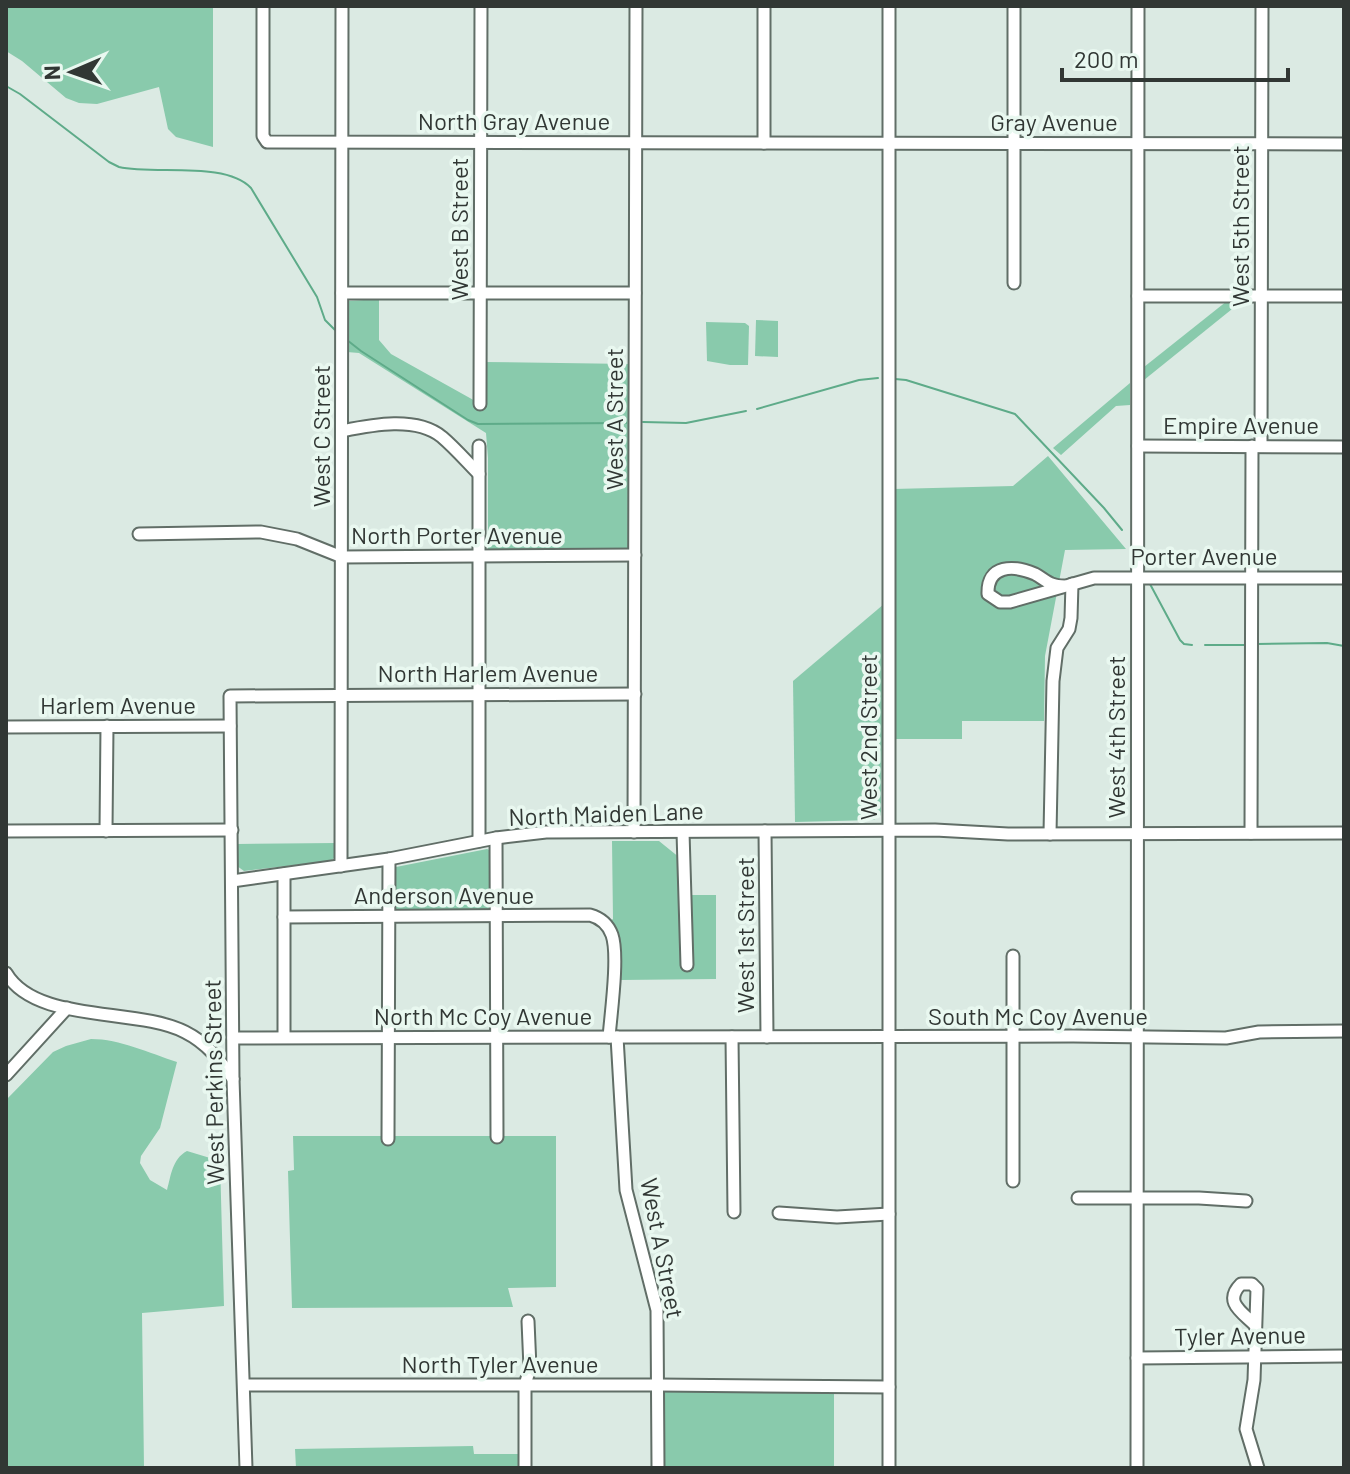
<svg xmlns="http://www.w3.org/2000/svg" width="1350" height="1474" font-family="Barlow,sans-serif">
  <rect width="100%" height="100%" fill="#dbeae3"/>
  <g fill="#89caac">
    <polygon points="6,6 213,6 213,147 176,137 168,129 159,87 97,104 79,103 66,98 22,61 6,51"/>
    <polygon points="379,299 379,340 391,354 477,402 484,362 630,364 629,548 628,550 488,552 488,458 486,433 359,353 347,352 348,301"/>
    <polygon points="1227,301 1242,301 1144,380 1144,367"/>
    <polygon points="756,320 778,321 778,357 755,356"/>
    <polygon points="706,322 745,323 749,326 748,365 730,365 707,361"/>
    <polygon points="1130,383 1130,405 1116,406 1061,455 1053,448"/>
    <polygon points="1048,456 1126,549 1065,550 1045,656 1044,721 962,721 962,739 894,739 893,489 1013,486"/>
    <polygon points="884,604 881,815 874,820 795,822 793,681"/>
    <polygon points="612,841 659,841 680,858 687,895 716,895 716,979 620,980 618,934 609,922 613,919"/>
    <polygon points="336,843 336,856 331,861 244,871 237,866 237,844"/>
    <polygon points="487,849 492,851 492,911 394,914 394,870 396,867"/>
    <path d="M91 1039C120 1039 149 1053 177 1062L160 1128 141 1156 140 1163 150 1180 167 1190C171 1176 172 1159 187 1151L220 1161 224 1306 142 1313 144 1468H6V1100L53 1052 66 1046Z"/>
    <polygon points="293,1136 556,1136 556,1287 508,1288 513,1307 292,1308 288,1171 294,1170"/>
    <polygon points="665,1390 834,1392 834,1468 661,1468 661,1394"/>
    <polygon points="473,1446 474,1454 518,1454 518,1468 296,1468 295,1449"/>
  </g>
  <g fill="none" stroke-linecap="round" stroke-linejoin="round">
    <g stroke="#5eab89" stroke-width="2">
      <path d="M6 86 20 94 109 162 119 167C155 175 226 161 251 188L317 297 325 320 336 331"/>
      <polyline points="347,340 361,351 468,420 478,424 626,423"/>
      <polyline points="895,379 906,380 1015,414 1104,508 1122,530"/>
      <polyline points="757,409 859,380 878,378"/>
      <polyline points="643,422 686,423 746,411"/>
      <polyline points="1150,584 1180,640 1184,644 1192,645"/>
      <polyline points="1257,644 1327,643 1344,646"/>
      <polyline points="1205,645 1245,645"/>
    </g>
    <defs>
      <g id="minor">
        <polyline points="263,6 263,136 267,142 271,142 1344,144"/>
        <polyline points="889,6 889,1468"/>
        <polyline points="1014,6 1014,283"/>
        <polyline points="764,143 764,6"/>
        <polyline points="342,293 635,293"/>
        <polyline points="1138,296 1344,296"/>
        <polyline points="480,404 481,6"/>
        <path d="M342 431C372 425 416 416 442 437 455 448 467 462 479 474"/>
        <polyline points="479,446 479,841"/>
        <polyline points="1138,446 1344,447"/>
        <polyline points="1261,446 1262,6"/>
        <polyline points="139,534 261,532 297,539 342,557 635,555"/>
        <path d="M1065 586C1060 586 1056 586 1052 584 1046 582 1041 577 1035 574 1014 565 987 564 988 594L1000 602H1010L1094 578H1344"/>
        <polyline points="6,727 230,726"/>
        <polyline points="6,831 232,830"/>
        <polyline points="106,831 107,726"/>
        <polyline points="765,831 767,1037"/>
        <polyline points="634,832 636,6"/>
        <polyline points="683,832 687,965"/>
        <polyline points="1251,833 1252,446"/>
        <polyline points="1050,834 1053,681 1057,648 1069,629 1071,618 1072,584"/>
        <polyline points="496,838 497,1137"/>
        <polyline points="341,866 342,6"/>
        <polyline points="284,874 284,1037"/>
        <polyline points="232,881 389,859 496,838 546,832 935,830 1008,834 1344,833"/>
        <path d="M284 917 590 915C601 918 608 924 612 935 619 955 611 1013 609 1037"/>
        <polyline points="1013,956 1013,1181"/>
        <path d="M6 973C36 1024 136 1007 185 1032 207 1043 220 1060 233 1079"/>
        <polyline points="617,1037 626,1190 657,1310 658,1468"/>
        <polyline points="732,1037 734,1212"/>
        <polyline points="233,1038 1073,1036 1226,1038 1259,1032 1344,1031"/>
        <polyline points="6,1075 67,1008"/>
        <polyline points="388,1139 389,859"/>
        <polyline points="1078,1198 1199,1198 1246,1201"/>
        <polyline points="779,1213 837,1217 889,1214"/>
        <path d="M1255 1325C1242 1312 1223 1302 1241 1284H1252L1257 1289 1254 1380 1246 1429 1258 1468"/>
        <polyline points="1137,1358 1344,1356"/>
        <polyline points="244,1385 658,1385 889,1387"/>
        <polyline points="246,1468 233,1079 230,696 635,694"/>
        <polyline points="525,1468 525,1385 530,1368 528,1321"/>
        <polyline points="1137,1468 1138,6"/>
      </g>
    </defs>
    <use href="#minor" stroke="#616e67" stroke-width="15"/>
    <use href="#minor" stroke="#fff" stroke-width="11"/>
  </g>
  <g text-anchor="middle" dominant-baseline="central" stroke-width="7" stroke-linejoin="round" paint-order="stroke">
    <g font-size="24" fill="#313734" stroke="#e9f8f0">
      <text x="514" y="120">North Gray Avenue</text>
      <text x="1054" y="121">Gray Avenue</text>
      <text transform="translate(1239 226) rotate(-90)">West 5th Street</text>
      <text transform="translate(458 229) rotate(-90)">West B Street</text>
      <text transform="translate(613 419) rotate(-90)">West A Street</text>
      <text x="1241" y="424">Empire Avenue</text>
      <text transform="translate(320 436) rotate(-90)">West C Street</text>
      <text x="457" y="534">North Porter Avenue</text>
      <text x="1204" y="555">Porter Avenue</text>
      <text x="488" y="672">North Harlem Avenue</text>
      <text x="118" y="704">Harlem Avenue</text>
      <text transform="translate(867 737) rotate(-90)">West 2nd Street</text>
      <text transform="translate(1115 737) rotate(-90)">West 4th Street</text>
      <text transform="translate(606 813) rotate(-2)">North Maiden Lane</text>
      <text x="444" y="894">Anderson Avenue</text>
      <text transform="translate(744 935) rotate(-90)">West 1st Street</text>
      <text x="483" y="1015">North Mc Coy Avenue</text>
      <text x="1038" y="1015">South Mc Coy Avenue</text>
      <text transform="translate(213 1082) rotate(-91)">West Perkins Street</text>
      <text transform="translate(663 1248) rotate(79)">West A Street</text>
      <text transform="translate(1240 1335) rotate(-1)">Tyler Avenue</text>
      <text x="500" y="1363">North Tyler Avenue</text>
    </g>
  </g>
  <rect width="1350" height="1474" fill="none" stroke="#313734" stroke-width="16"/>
  <g transform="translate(72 72) rotate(268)" stroke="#e9f8f0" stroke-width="6" paint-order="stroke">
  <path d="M0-6L14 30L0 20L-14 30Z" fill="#313734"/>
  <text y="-12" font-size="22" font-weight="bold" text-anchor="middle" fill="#313734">N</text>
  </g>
  <path d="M1062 68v12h226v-12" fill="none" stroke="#313734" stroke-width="4"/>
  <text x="1074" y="68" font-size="24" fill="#313734" stroke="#e9f8f0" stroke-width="6" paint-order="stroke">200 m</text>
</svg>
